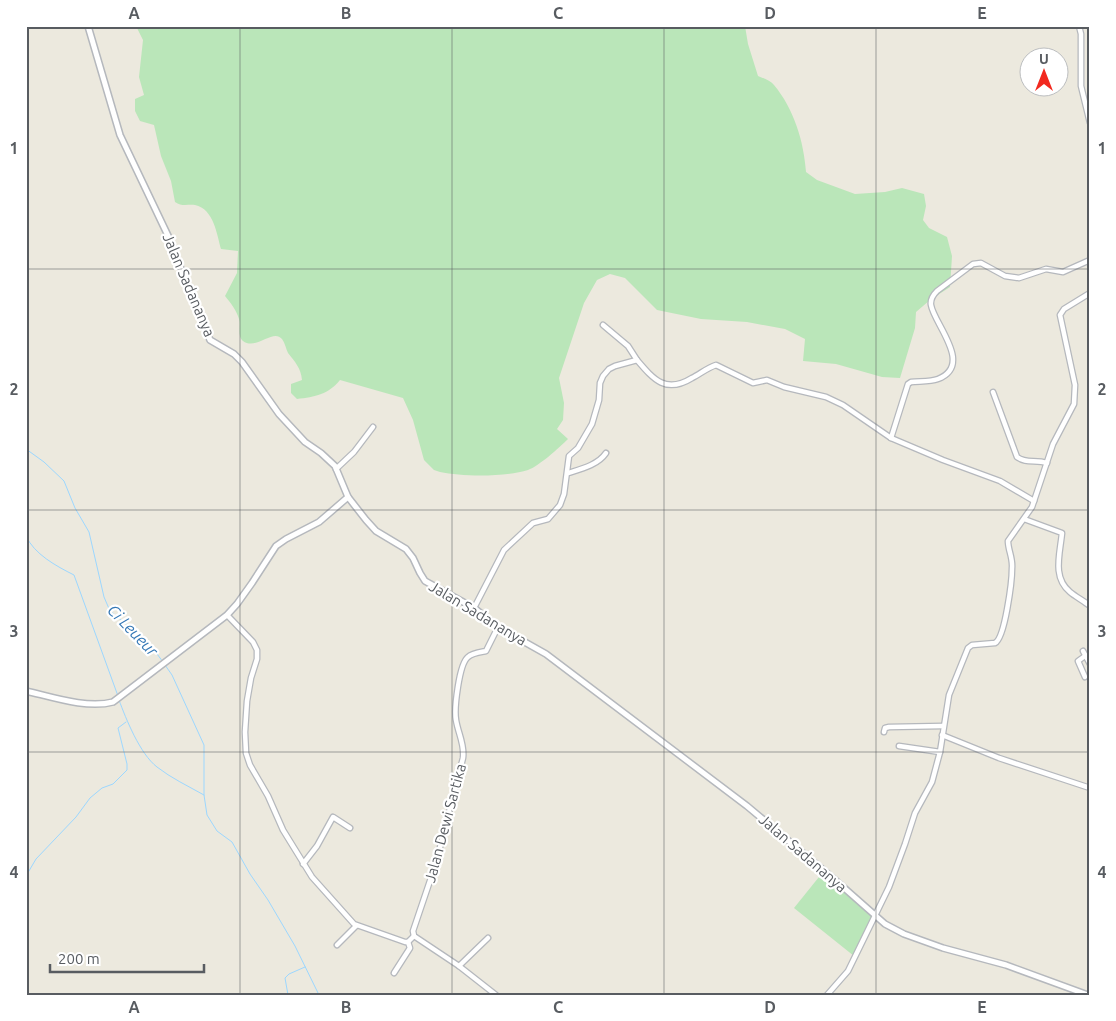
<svg xmlns="http://www.w3.org/2000/svg" width="1116" height="1021" font-family="Ubuntu,sans-serif">
  <rect width="100%" height="100%" fill="#ece9de"/>
  <g fill="#bae6b9">
    <path d="M136 26H745L748 44 758 76C763 78 771 81 774 85 794 109 804 142 806 172L817 180 855 194 885 192 902 188 924 194 926 206 923 220 929 228 947 237 952 256 950 287 930 300 916 312 915 328 900 378 882 377 836 364 803 361 805 339 785 329 747 322 701 319 657 310 625 278 610 274 597 280 584 303 559 378 564 403 563 420 557 429 568 439C559 448 539 466 528 470 506 477 463 477 440 472L434 470 424 460 413 420 403 398 340 380C329 394 315 397 297 399L291 393V384L302 380C301 368 295 362 288 353 286 349 285 343 282 339 273 328 256 351 243 341 237 336 241 325 239 319 237 311 230 302 225 296L237 273 238 251 221 249C217 235 214 209 195 205 188 204 182 207 175 202L171 181 161 156 154 125 140 121 135 111V99L144 95 139 77 143 40Z"/>
    <polygon points="823,872 874,919 854,956 794,908"/>
  </g>
  <g fill="none" stroke-linecap="round" stroke-linejoin="round">
    <g stroke="#9cd7ff" stroke-width="1">
      <polyline points="26,449 44,462 64,481 75,508 89,532 104,597 110,611 149,643 163,662"/>
      <path d="M26 536C34 554 56 566 74 575L118 696"/>
      <polyline points="165,665 172,675 204,745 204,795 207,815 217,831 232,842 250,874 268,900 295,946 319,995"/>
      <path d="M119 700C126 719 140 754 157 767 171 778 188 786 204 795"/>
      <polyline points="26,876 36,859 76,817 90,798 102,788 113,784 127,770 127,764 118,728 126,722"/>
      <polyline points="288,995 285,978 289,974 305,967"/>
    </g>
    <defs>
      <g id="minor">
        <polyline points="1079,26 1081,34 1081,86 1090,123"/>
        <polyline points="603,325 628,346 637,360"/>
        <path d="M993 392 1017 457C1026 464 1036 459 1047 463"/>
        <path d="M891 438 908 384 911 382C919 381 930 382 938 379 974 365 934 324 931 305 930 299 933 295 937 291L973 264 981 263 1005 276 1019 278 1046 269 1063 272 1090 260"/>
        <polyline points="336,469 354,452 373,427"/>
        <path d="M568 473C581 469 598 465 606 453"/>
        <path d="M1024 519 1062 533C1060 554 1052 577 1070 592 1076 597 1084 601 1090 606"/>
        <path d="M474 608 504 550 533 523 548 519 560 505 564 494 569 456 578 448 592 424 599 400 600 383 603 376 609 369 615 366 637 360C654 380 666 394 692 378 700 374 707 368 716 365L753 383 767 380 784 387 826 397 843 405 891 438 943 460 1000 481 1034 501"/>
        <polyline points="227,615 253,642 257,650 257,659 251,678 247,701 245,732 246,753 250,765 268,796 283,830 312,877 354,924 405,942 408,942 414,936"/>
        <polyline points="1083,651 1090,664"/>
        <polyline points="1085,677 1078,661 1085,656"/>
        <polyline points="884,732 885,728 889,727 943,726"/>
        <polyline points="942,735 999,758 1090,788"/>
        <polyline points="899,746 940,752"/>
        <polyline points="303,864 317,846 333,817 350,828"/>
        <polyline points="337,945 356,926"/>
        <polyline points="459,966 488,938"/>
        <polyline points="394,973 410,948 408,942"/>
        <path d="M496 995 459 966 414 936 413 931 436 863 463 758C465 745 458 733 456 720 454 709 459 664 468 657 472 653 481 652 486 651L498 627"/>
        <path d="M827 995 848 971 889 887 905 844 915 813 932 782 940 752 949 695 968 648 972 645 995 643C1005 638 1012 581 1012 568 1013 558 1008 550 1008 541L1032 507 1053 444 1074 404 1075 385 1060 315 1064 309 1090 293"/>
      </g>
      <g id="tertiary">
        <polyline points="88,26 120,135 171,242 184,277 210,340 234,354 242,362 279,414 305,442 321,453 335,466 348,497 366,520 376,531 406,549 413,558 420,573 425,581 474,608 498,627 546,654 747,806 834,879 885,924 904,934 943,948 1006,965 1088,995"/>
        <path d="M26 691C52 697 87 709 113 702L227 615 237 604 252 583 276 546 286 539 319 522 348 497"/>
      </g>
    </defs>
    <use href="#minor" stroke="#b5b8bd" stroke-width="7"/>
    <use href="#tertiary" stroke="#b5b8bd" stroke-width="8"/>
    <use href="#minor" stroke="#fff" stroke-width="4.5"/>
    <use href="#tertiary" stroke="#fff" stroke-width="5"/>
  </g>
  <path fill="none" stroke="#585c61" stroke-width="1" stroke-opacity="0.55" d="M240 26V995M452 26V995M664 26V995M876 26V995M26 269H1090M26 510H1090M26 752H1090"/>
  <g text-anchor="middle" dominant-baseline="central" stroke-width="4.5" stroke-linejoin="round" paint-order="stroke">
    <g font-size="15" fill="#585c61" stroke="#fff">
      <text transform="translate(189 285) rotate(67)">Jalan Sadananya</text>
      <text transform="translate(478 613) rotate(31)">Jalan Sadananya</text>
      <text transform="translate(445 823) rotate(-75)">Jalan Dewi Sartika</text>
      <text transform="translate(803 853) rotate(41)">Jalan Sadananya</text>
    </g>
    <g font-size="16" font-style="italic" fill="#3578b6" stroke="#fff">
      <text transform="translate(133 630) rotate(46)">Ci Leueur</text>
    </g>
  </g>
  <rect width="1116" height="1021" fill="none" stroke="#ffffff" stroke-width="55"/>
  <g transform="translate(1044 72)"><circle r="24" fill="#ffffff" stroke="#bcbec0"/>
  <path d="M0-4L9 19L0 12L-9 19Z" fill="#f2291f"/>
  <text y="-8" font-size="14" font-weight="bold" text-anchor="middle" fill="#585c61">U</text>
  </g>
  <path d="M50 964v8h154v-8" fill="none" stroke="#585c61" stroke-width="2.5"/>
  <text x="58" y="964" font-size="15" fill="#585c61" stroke="#ffffff" stroke-width="4" paint-order="stroke">200 m</text>
  <rect x="28" y="28" width="1060" height="966" fill="none" stroke="#585c61" stroke-width="2"/>
  <g font-size="16" text-anchor="middle" font-weight="bold" fill="#585c61">
    <text x="134" y="19">A</text>
    <text x="346" y="19">B</text>
    <text x="558" y="19">C</text>
    <text x="770" y="19">D</text>
    <text x="982" y="19">E</text>
    <text x="14" y="154">1</text>
    <text x="1102" y="154">1</text>
    <text x="14" y="395">2</text>
    <text x="1102" y="395">2</text>
    <text x="14" y="637">3</text>
    <text x="1102" y="637">3</text>
    <text x="14" y="878">4</text>
    <text x="1102" y="878">4</text>
    <text x="134" y="1013">A</text>
    <text x="346" y="1013">B</text>
    <text x="558" y="1013">C</text>
    <text x="770" y="1013">D</text>
    <text x="982" y="1013">E</text>
  </g>
</svg>
